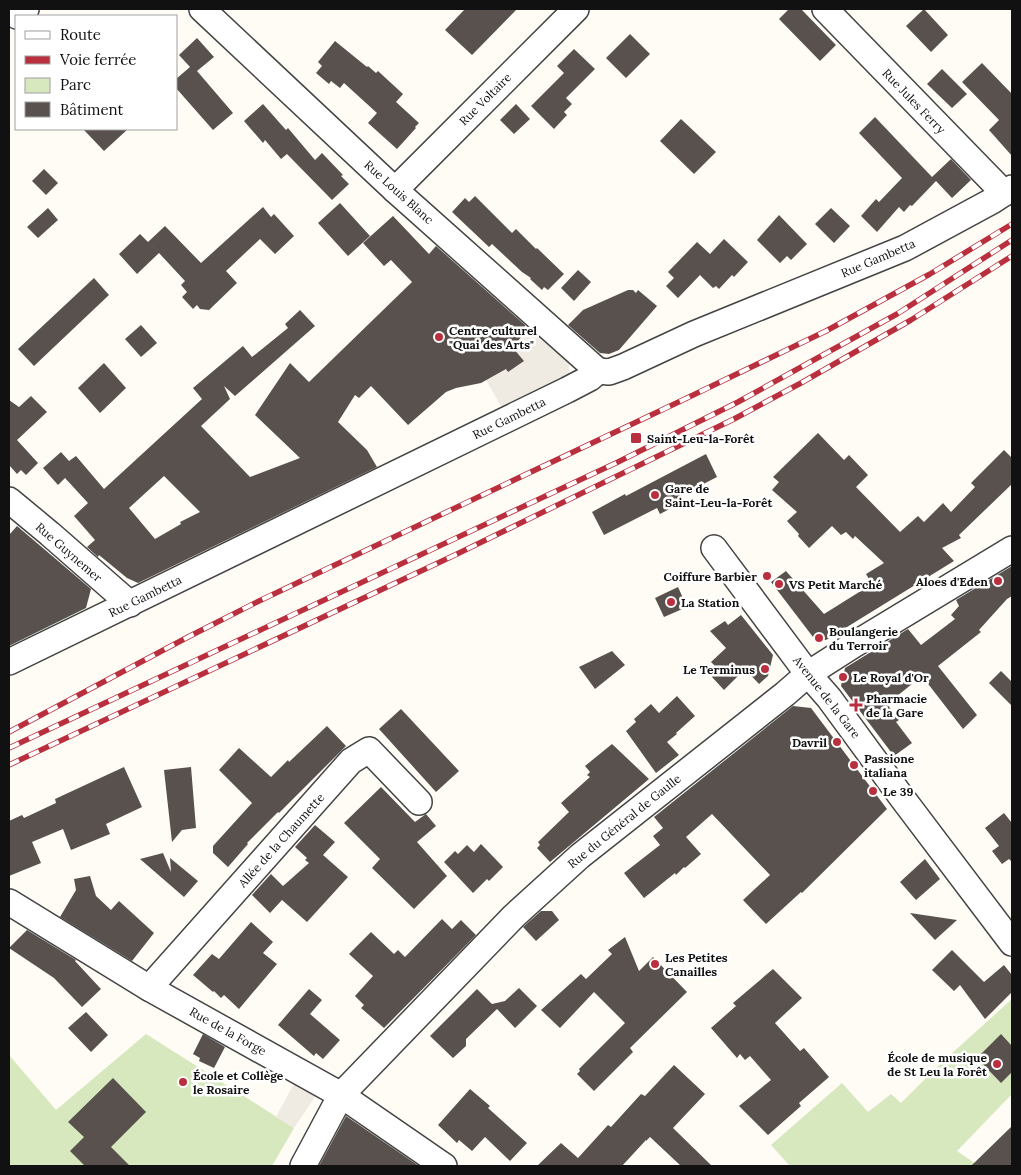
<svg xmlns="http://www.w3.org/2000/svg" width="1021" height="1175" font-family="Lora,serif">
  <rect width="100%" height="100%" fill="#fefcf5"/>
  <g fill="#d7e8bf">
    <polygon points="1012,999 1012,1094 957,1151 979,1166 790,1166 771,1145 842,1083 868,1112 891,1094 901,1103 939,1065"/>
    <polygon points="146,1034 294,1128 272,1166 9,1166 9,1055 56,1110"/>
  </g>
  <g fill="#f0ebe2">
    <polygon points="525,322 569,361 569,378 503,410 486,380 502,349 519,340 524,333 525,328"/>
    <polygon points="300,1072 323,1085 294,1128 276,1117"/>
  </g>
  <g fill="#59514d" fill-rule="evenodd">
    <polygon points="465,9 517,9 472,55 445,30"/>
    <polygon points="789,9 801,9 836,45 820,61 779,19"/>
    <polygon points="924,9 948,35 931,52 906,26"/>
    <polygon points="630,34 650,54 626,78 606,58"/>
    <polygon points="197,38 214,57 197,71 233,113 213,130 176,88 176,79 190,67 179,55"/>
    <polygon points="335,41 367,67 368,66 376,73 378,71 403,94 396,102 419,123 415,127 416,128 397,149 368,123 377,113 344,83 340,88 331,81 329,84 316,73 322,66 318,62"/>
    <polygon points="574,49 595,69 566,98 572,104 564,112 567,115 554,129 531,106 564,73 557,66"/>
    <polygon points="982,63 1012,94 1012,156 989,130 999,120 962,82"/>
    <polygon points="942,69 967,94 952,108 927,84"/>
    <polygon points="263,104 286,130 288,128 315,160 322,153 343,175 341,176 349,184 332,200 287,154 281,159 265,140 263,143 244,121"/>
    <polygon points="516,104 530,119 514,134 500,120"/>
    <polygon points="875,117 932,177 951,159 971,180 952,198 936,181 912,206 910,205 904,212 899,207 877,232 861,216 876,199 879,202 902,178 859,133"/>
    <polygon points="681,119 716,152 694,174 660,141"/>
    <polygon points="83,129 128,129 104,151"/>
    <polygon points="44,169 58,183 46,195 32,181"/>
    <polygon points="475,196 512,233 516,229 536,249 537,248 564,274 548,290 544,287 542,290 530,279 531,278 522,272 492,244 489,247 452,212 465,198 469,202"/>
    <polygon points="340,203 370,236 348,256 318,223"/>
    <polygon points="263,207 271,217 274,214 294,236 275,254 260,239 226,271 237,283 209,310 200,309 197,305 193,309 182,297 187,292 181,285 185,281 159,253 137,274 119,254 140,234 157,251 148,242 165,226 201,263"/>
    <polygon points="48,208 58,220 38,238 27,227"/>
    <polygon points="831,208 850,226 834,243 815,224"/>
    <polygon points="779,215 807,244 791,260 787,256 780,263 757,240"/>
    <path d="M393 216 429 254 436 246 525 325 524 333 513 348 524 361 508 372 506 369 481 383 456 388 446 392 408 425 371 386 359 398 355 395 338 422 367 450 377 467 138 583 127 578 99 555 98 557 87 547 95 540 74 516 88 503 65 478 58 485 43 468 61 452 69 461 76 456 104 489 202 399 193 388 243 346 252 357 288 328 285 324 300 310 315 326 235 396 224 386 230 399 201 426 250 477 300 458 255 415 290 363 309 382 412 282 391 260 384 266 363 243ZM164 476 200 512 180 522 181 524 155 539 129 508Z"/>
    <polygon points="724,239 748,262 734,277 732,275 719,289 716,286 713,288 700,275 678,298 666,286 674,278 668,272 697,242 710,254"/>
    <polygon points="578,270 591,282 574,301 561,288"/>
    <polygon points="94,278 109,295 34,366 18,349"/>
    <polygon points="628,290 633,290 636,293 638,290 657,306 619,350 609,354 600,353 568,325 583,310"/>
    <polygon points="141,325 157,343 141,357 125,339"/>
    <polygon points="104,363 126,388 100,413 78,388"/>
    <polygon points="31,396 47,412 17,440 38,463 26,475 21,470 17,474 9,465 9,400 19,407"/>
    <polygon points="818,433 844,460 849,455 868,475 856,487 900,532 918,516 924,522 943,503 951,512 975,487 971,483 1004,450 1012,458 1012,484 959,535 961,538 942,548 954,561 826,640 813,637 771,582 786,571 824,614 872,584 866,574 884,563 855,536 853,539 846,532 841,535 832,526 809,548 798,536 799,534 787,521 797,512 772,490 779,482 773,477"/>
    <polygon points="706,454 717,477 680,496 683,502 660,514 657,508 604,535 592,512 625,494 626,496"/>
    <polygon points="17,526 91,589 86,608 9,646 9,535"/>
    <polygon points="1012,566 1012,596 1007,599 979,630 981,632 938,666 977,715 963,729 922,676 887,704 899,720 896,722 912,743 894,756 841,686 845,668 908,629 921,645 955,619 951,615 959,606 956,600"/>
    <polygon points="678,587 687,607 664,617 655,598"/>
    <polygon points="741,615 773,655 768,676 759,684 745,669 724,690 712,677 719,670 711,662 726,648 710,631 725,621 728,625"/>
    <polygon points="612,651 625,665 595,689 579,667"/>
    <polygon points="1001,671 1012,682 1012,706 989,683"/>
    <polygon points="677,696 695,716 676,733 677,734 667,742 679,755 656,773 626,731 636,722 634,719 651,704 659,713"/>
    <polygon points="793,706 811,708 887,809 802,893 801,892 766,924 743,900 770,875 712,814 686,837 701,854 685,868 684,867 676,875 675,873 644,898 624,873 660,845 653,836 663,828 654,817"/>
    <polygon points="401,709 459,771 436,792 379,729"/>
    <polygon points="327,726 346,746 279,813 278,812 247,843 248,844 228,867 213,853 213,846 252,803 219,770 239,748 271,777 288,760 289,762"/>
    <polygon points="612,744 649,779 550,862 537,848 540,845 538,842 569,812 561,803 590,777 587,775 590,772 585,766"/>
    <polygon points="124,767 142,807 106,824 110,834 71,850 63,829 32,842 41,863 9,876 9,821 22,815 24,818 56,803 55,799"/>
    <polygon points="191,767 196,828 182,830 172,842 164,770"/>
    <polygon points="381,787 415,822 426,814 436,826 417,842 447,876 414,909 372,868 380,859 344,823"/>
    <polygon points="1004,813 1012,823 1012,862 1009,859 1002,864 992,851 999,846 985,828"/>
    <polygon points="315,825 335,842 323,855 348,877 307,922 282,900 270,913 252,895 271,874 283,886 309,863 305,860 307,858 295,847"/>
    <polygon points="481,844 503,867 489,881 487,879 473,893 444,862 455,851 458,854 467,845 474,852"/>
    <polygon points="163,853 171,872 170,858 198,881 184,897 140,859"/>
    <polygon points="925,859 940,879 916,900 900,882"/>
    <polygon points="90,876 96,896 111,910 119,901 154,933 132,961 60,917 76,890 74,879"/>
    <polygon points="541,911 552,911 559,920 536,941 523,927"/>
    <polygon points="910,913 957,920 935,940"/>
    <polygon points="442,919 452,929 461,920 476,935 384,1028 361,1008 364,1005 355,996 373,976 349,954 371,932 394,954 398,950 405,957"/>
    <polygon points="251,922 273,942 263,953 277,964 239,1009 224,995 221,998 214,991 213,992 193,975 212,954 219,959"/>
    <polygon points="27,930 76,960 75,961 101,989 82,1007 54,978 9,948"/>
    <polygon points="625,937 639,971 653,957 687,992 630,1048 633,1052 594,1091 577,1074 580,1071 579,1069 625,1023 594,992 560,1028 541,1010 581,974 586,979 612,954 608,950"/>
    <polygon points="952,950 984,982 1004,965 1012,975 1012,992 985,1019 960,985 954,991 932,970"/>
    <polygon points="773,969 802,998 775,1023 800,1051 804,1048 829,1077 799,1103 801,1106 768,1135 739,1106 771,1080 750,1056 745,1060 740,1054 737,1058 711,1028 736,1006 733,1003"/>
    <polygon points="519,988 537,1006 515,1028 497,1009 466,1039 466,1046 453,1058 430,1036 477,989 492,1004 505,1001"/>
    <polygon points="309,989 322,1000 310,1014 340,1040 323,1059 316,1053 314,1056 278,1025"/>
    <polygon points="86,1012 108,1035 91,1052 68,1028"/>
    <polygon points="203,1034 225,1047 214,1068 199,1061 200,1058 193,1054"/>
    <polygon points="1001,1034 1012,1046 1012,1072 1001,1083 977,1058"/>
    <polygon points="674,1065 705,1094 673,1128 712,1166 681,1166 650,1137 646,1141 646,1140 622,1166 537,1166 561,1143 578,1158 608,1125 611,1127 641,1094 645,1096"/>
    <polygon points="113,1078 146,1112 111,1147 130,1166 85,1166 70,1151 84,1137 68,1122"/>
    <polygon points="470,1089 490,1106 488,1108 527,1143 510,1161 485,1137 472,1151 459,1140 457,1143 438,1125"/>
    <polygon points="346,1116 419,1166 319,1166"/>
    <polygon points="1012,1126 1012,1166 971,1166"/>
  </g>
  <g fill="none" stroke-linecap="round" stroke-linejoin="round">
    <defs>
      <g id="minor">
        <polyline points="202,9 395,190 598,371"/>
        <polyline points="825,9 1004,193"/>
        <polyline points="17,16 26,9"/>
        <polyline points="395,190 576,9"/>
        <polyline points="598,371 609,372 623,367 694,334 905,248 992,201 1012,188"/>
        <polyline points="9,500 50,534 130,604"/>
        <polyline points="714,548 808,674 829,698 903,799 1012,943"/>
        <polyline points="9,662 567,390 590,378 598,371"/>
        <polyline points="9,902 149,988 341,1095 444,1166"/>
        <polyline points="149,988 351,761 369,750 419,802"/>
        <polyline points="303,1166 341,1095 514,916 580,856 785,694 808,674 855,644 1012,549"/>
      </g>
    </defs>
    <use href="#minor" stroke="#444" stroke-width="28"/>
    <use href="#minor" stroke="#fff" stroke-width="25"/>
    <defs>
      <g id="rail">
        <polyline points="9,732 188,637 259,601 687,398 826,331 930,274 1012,224"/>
        <polyline points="9,748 618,462 738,402 897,314 1012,240"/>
        <polyline points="9,765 457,554 734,419 801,383 911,320 1012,256"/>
      </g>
    </defs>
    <use href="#rail" stroke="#ba2f3e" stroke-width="5.5"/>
    <use href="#rail" stroke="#fff" stroke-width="4" stroke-dasharray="11" stroke-linecap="butt"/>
  </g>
  <g fill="#ba2f3e" stroke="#fff" stroke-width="2">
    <circle cx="439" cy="337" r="5"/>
    <rect x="630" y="432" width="12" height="12" rx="2.5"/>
    <circle cx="655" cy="495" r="5"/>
    <circle cx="767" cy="576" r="5"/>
    <circle cx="998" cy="581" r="5"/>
    <circle cx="779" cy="584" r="5"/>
    <circle cx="671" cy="602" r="5"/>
    <circle cx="819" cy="638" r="5"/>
    <circle cx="765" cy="669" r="5"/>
    <circle cx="843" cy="677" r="5"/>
    <path d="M853.5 697.5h5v5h5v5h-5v5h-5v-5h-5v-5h5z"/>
    <circle cx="837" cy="742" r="5"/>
    <circle cx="854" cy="765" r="5"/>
    <circle cx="873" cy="791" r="5"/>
    <circle cx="655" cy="964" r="5"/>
    <circle cx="997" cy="1064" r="5"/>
    <circle cx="183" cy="1082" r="5"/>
  </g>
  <g text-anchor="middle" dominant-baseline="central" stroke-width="5" stroke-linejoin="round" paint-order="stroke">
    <g font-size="12" fill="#111" stroke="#fff">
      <text transform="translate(485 99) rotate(-45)">Rue Voltaire</text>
      <text transform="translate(914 101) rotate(46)">Rue Jules Ferry</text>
      <text transform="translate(399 192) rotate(42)">Rue Louis Blanc</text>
      <text transform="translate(878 258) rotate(-23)">Rue Gambetta</text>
      <text transform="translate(509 418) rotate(-26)">Rue Gambetta</text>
      <text transform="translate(69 552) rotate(41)">Rue Guynemer</text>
      <text transform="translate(145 596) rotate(-26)">Rue Gambetta</text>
      <text transform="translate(827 697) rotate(52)">Avenue de la Gare</text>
      <text transform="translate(624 821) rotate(-39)">Rue du Général de Gaulle</text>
      <text transform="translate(281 840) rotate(-48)">Allée de la Chaumette</text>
      <text transform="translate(228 1031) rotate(29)">Rue de la Forge</text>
    </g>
    <g font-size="12" font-weight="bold" fill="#111" stroke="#fff" text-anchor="start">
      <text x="449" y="330">Centre culturel<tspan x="449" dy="14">"Quai des Arts"</tspan></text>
      <text x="647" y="438">Saint-Leu-la-Forêt</text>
      <text x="665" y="488">Gare de<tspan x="665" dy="14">Saint-Leu-la-Forêt</tspan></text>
      <text x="757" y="576" text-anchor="end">Coiffure Barbier</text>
      <text x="988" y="581" text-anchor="end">Aloes d'Eden</text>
      <text x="789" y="584">VS Petit Marché</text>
      <text x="681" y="602">La Station</text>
      <text x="829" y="631">Boulangerie<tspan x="829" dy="14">du Terroir</tspan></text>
      <text x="755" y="669" text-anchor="end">Le Terminus</text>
      <text x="853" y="677">Le Royal d'Or</text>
      <text x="866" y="698">Pharmacie<tspan x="866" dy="14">de la Gare</tspan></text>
      <text x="827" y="742" text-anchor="end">Davril</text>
      <text x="864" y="758">Passione<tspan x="864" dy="14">italiana</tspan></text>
      <text x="883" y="791">Le 39</text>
      <text x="665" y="957">Les Petites<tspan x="665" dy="14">Canailles</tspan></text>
      <text x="987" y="1057" text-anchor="end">École de musique<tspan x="987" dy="14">de St Leu la Forêt</tspan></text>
      <text x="193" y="1075">École et Collège<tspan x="193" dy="14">le Rosaire</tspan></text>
    </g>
  </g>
  <rect width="1021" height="1175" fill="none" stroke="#111111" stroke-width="20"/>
  <rect x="15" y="15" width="162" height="115" fill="#ffffff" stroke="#a0a0a0"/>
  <rect x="25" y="31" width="25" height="8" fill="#ffffff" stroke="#a0a0a0"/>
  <text x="60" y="40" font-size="15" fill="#111111">Route</text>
  <rect x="25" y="56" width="25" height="8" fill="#ba2f3e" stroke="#a0a0a0"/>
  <text x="60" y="65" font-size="15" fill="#111111">Voie ferrée</text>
  <rect x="25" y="78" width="25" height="15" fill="#d7e8bf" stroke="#a0a0a0"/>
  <text x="60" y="90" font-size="15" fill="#111111">Parc</text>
  <rect x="25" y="102" width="25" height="15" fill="#59514d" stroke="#a0a0a0"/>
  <text x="60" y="115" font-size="15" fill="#111111">Bâtiment</text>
</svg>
